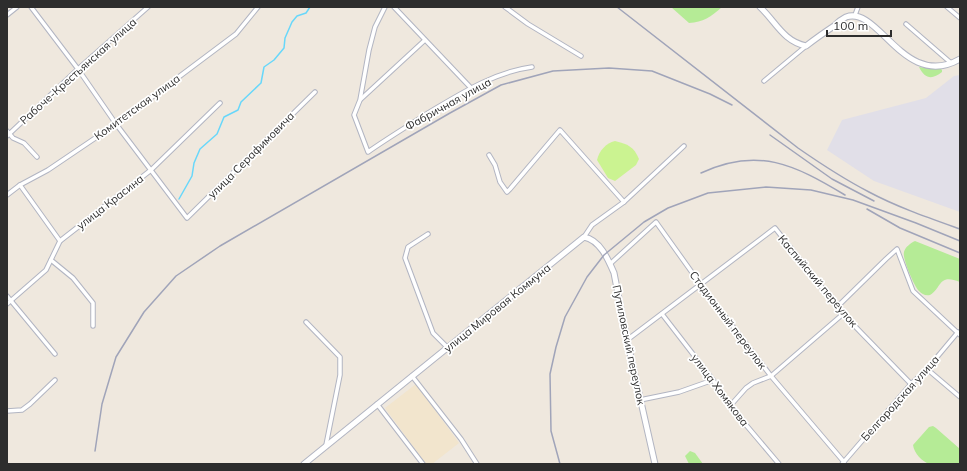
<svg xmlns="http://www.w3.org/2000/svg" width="967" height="471" font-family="Mulish,sans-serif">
  <rect width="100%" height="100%" fill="#efe8de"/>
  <polygon fill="#e1dfe8" points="960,75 960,212 874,181 827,150 842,120 926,98 954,76"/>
  <polygon fill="#f2e5cd" points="416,384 459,443 432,464 426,464 385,408"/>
  <g fill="#b5eb96">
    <path d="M671 7H722C711 17 703 22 689 23Z"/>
    <path d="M919 67 933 69 940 68 942 70V72C932 80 925 79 919 67Z"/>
    <path d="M915 241 960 259V282C938 273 942 288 930 295 925 296 922 294 919 291 914 286 902 258 904 252 905 247 911 243 915 241Z"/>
    <path d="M933 426 936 428 960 449V464C952 464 938 466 930 464 922 462 914 453 913 445L929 427Z"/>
    <polygon points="690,451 695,453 703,464 689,464 685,456"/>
  </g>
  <path fill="#cbf391" d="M615 141C628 144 634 147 639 159L636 165 615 181 608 178 597 160C599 151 606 143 615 141Z"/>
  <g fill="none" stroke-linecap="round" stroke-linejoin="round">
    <polyline stroke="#68d7fa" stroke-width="1.5" points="179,199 192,176 194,163 200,149 217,134 224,117 238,110 241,102 261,83 264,67 274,60 284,48 285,38 292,22 297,16 306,13 310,7"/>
    <defs>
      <g id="street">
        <polyline points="31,7 78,69 116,124 187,218 315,92"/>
        <path d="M385 7 375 27 369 50 360 100 354 115 368 152C388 138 408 126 428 113 460 94 494 72 532 67"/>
        <polyline points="394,7 471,88"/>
        <polyline points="505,7 528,24 581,56"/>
        <polyline points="947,7 960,18"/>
        <polyline points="7,15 17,7"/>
        <polyline points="855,15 858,7"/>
        <polyline points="906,24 951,63"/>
        <polyline points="764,81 806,46"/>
        <polyline points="361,99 425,40"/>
        <polyline points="7,131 13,138 24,143 37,157"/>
        <polyline points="7,136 78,69 148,7"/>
        <polyline points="489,155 495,165 500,182 507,192 510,189 560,130 624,202"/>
        <polyline points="20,185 60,241"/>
        <polyline points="7,195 20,185 48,170 116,124 236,34 258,7"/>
        <polyline points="428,234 408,247 405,258 433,333 448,348"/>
        <polyline points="584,237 592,225 624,202 684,146"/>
        <polyline points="51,260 73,278 93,303 93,326"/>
        <polyline points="610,264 656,222 701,285 771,376 844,462"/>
        <polyline points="7,296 55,354"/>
        <polyline points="7,304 46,270 60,241 151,170 220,103"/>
        <polyline points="837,307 886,259 897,249 913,291 960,335"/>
        <polyline points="662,314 713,380 730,406 779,464"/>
        <polyline points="306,322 340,357 340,375 326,445"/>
        <polyline points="627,340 775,228 843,314 911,384"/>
        <polyline points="927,369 960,397"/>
        <polyline points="412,376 461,439 477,464"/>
        <polyline points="640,400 679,392 713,380"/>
        <polyline points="377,404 423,464"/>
        <polyline points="730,406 746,388 753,383 771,376 843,314"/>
        <polyline points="7,411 22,410 30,404 55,380"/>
        <polyline points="842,464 911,384 927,369 958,332"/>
      </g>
      <g id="secondary">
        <path d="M760 7C776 22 783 41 806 46 815 39 825 32 834 26 837 23 842 19 846 17 879 5 904 91 960 59"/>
        <path d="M304 464 584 237C600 240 608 259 614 273L627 340 655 464"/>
      </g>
    </defs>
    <use href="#street" stroke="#b2b5c2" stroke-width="5.5"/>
    <use href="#secondary" stroke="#b2b5c2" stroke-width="7"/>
    <use href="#street" stroke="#fff" stroke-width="3.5"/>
    <use href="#secondary" stroke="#fff" stroke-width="5"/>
    <g stroke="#a0a4b9" stroke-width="1.5">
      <path d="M617 7 798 148C821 164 844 179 869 192 897 207 929 218 960 229"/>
      <polyline points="770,135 832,179 874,201"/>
      <path d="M701 173C758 146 795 165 845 195"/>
      <polyline points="867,209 900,228 960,253"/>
      <polyline points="95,451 102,404 116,357 144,312 176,276 220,246 450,113 501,85 553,71 609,68 652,71 710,94 732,105"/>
      <polyline points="560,464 551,431 550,374 556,347 565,317 587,277 604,255 644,222 668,208 708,193 766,187 811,190 853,200 916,223 960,241"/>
    </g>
  </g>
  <g text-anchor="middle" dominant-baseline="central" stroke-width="3.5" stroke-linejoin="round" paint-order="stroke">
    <g font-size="11" fill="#2d2d2d" stroke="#fff">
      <text transform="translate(78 71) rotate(-42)">Рабоче-Крестьянская улица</text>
      <text transform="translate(448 104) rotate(-29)">Фабричная улица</text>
      <text transform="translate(137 107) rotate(-36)">Комитетская улица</text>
      <text transform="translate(251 155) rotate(-45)">улица Серафимовича</text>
      <text transform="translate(110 202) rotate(-38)">улица Красина</text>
      <text transform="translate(818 281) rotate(50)">Каспийский переулок</text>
      <text transform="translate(497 308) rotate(-39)">улица Мировая Коммуна</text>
      <text transform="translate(728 320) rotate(53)">Стадионный переулок</text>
      <text transform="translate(629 345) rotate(78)">Путиловский переулок</text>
      <text transform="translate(720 390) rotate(53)">улица Хомякова</text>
      <text transform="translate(900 398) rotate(-48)">Белгородская улица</text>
    </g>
  </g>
  <rect width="967" height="471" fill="none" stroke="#2d2d2d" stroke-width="16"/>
  <path d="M827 30v6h64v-6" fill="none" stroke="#2d2d2d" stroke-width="2"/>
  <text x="833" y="30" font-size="12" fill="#2d2d2d" stroke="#ffffff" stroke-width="3" paint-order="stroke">100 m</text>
</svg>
